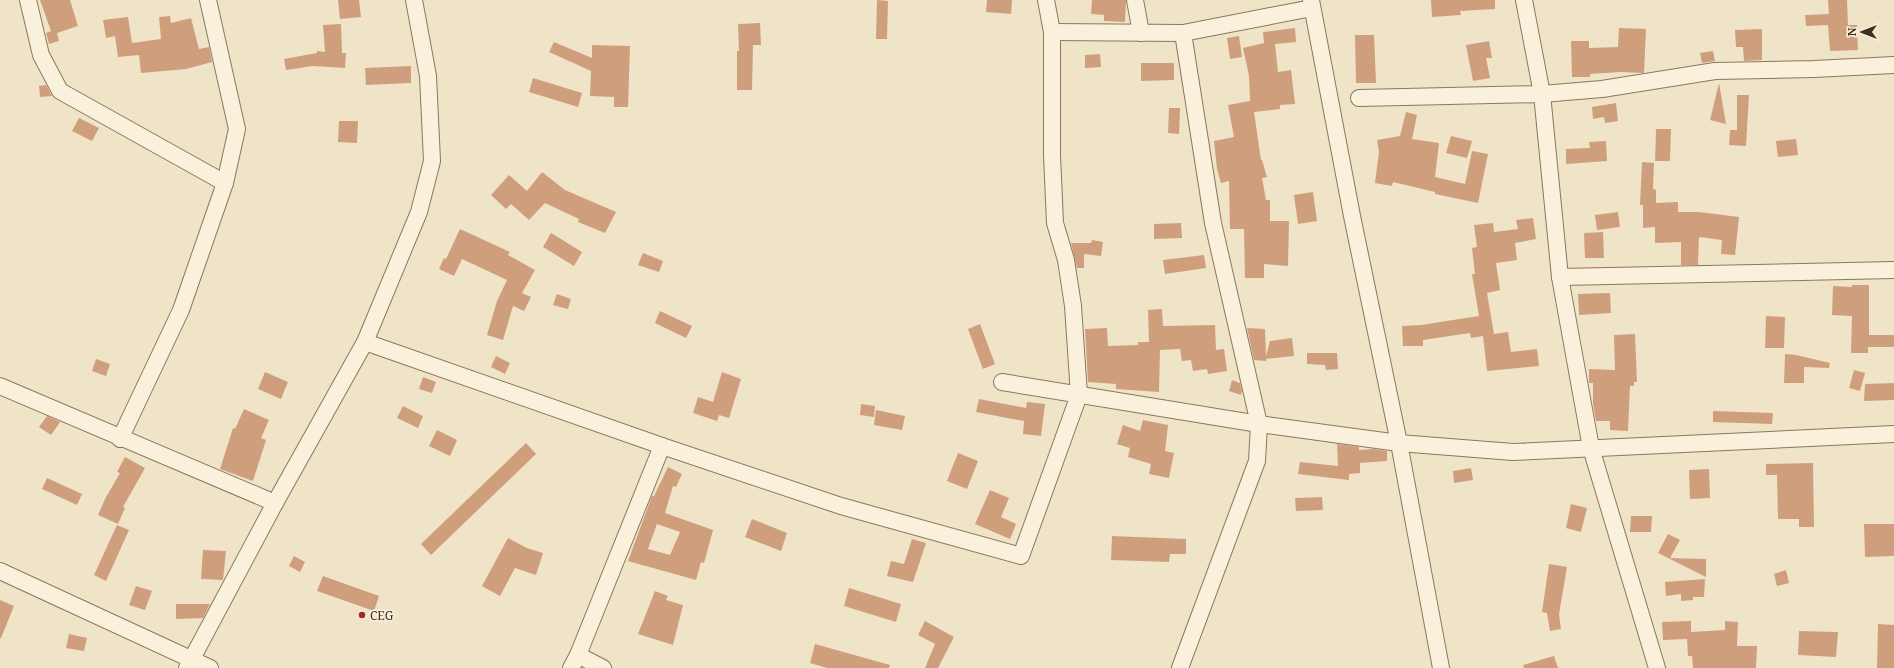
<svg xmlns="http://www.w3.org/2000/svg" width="1894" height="668" font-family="'Noto Serif',serif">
  <rect width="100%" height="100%" fill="#f0e4c8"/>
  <g fill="#cf9f7d" fill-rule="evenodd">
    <polygon points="40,0 70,0 78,26 57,33 59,41 49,44 46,33 51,31"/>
    <polygon points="338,0 359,0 361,17 340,19"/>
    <polygon points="877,0 888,1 887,39 876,39"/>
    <polygon points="987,0 1012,0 1011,14 986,12"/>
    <polygon points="1092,0 1126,0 1125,22 1104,21 1104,15 1091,14"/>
    <polygon points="1431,0 1495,0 1495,9 1460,11 1461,15 1432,17"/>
    <polygon points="1828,0 1847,0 1848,25 1857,25 1858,50 1830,51 1828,25 1806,26 1805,15 1829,14"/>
    <polygon points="170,16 171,23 191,18 199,49 209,47 212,62 186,69 141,73 139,55 118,57 115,36 106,38 103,20 128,17 132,43 161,39 159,17"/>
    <polygon points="760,23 761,45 753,45 752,90 737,90 737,51 739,51 738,24"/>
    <polygon points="341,24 342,53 346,53 345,68 313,66 286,70 284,59 317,53 317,51 325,52 323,25"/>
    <polygon points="1295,28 1296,42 1275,44 1278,72 1291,70 1295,104 1280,105 1280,109 1254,112 1261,160 1262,160 1267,177 1262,178 1266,200 1270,200 1270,221 1289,221 1288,266 1264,264 1264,278 1245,278 1244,229 1230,229 1229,181 1221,183 1217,169 1214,141 1234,137 1228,105 1250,101 1249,76 1243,48 1264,43 1263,32"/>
    <polygon points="1619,28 1646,29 1644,73 1620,72 1590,74 1590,77 1572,77 1571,41 1589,41 1589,48 1618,47"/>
    <polygon points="1762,29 1762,60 1744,61 1743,47 1736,47 1735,30"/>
    <polygon points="1355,35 1374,35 1376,83 1356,83"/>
    <polygon points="1239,36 1242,57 1230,59 1227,38"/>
    <polygon points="1489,41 1492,58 1486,58 1490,78 1473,81 1466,45"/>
    <polygon points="554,42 592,58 592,45 630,46 628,107 614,107 614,97 590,96 591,71 549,52"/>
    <polygon points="1713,51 1715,61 1702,63 1700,53"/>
    <polygon points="1100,54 1101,67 1085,68 1085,55"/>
    <polygon points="1141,63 1174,63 1174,80 1141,81"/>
    <polygon points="411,66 411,83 366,85 365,68"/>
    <polygon points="533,78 582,93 578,107 529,92"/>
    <polygon points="1719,83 1726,124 1710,120"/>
    <polygon points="46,85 52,96 40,97 39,86"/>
    <polygon points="1737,95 1749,95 1746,146 1729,145 1730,130 1737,130"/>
    <polygon points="1616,103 1618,121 1605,123 1604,117 1593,119 1592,107"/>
    <polygon points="1169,108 1180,108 1179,134 1168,133"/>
    <polygon points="1406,112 1417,115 1412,139 1439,143 1435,177 1465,184 1472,151 1488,154 1478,203 1435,194 1435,192 1393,182 1392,186 1375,183 1379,152 1377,140 1400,136"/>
    <polygon points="79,118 99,128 92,141 72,131"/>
    <polygon points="339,121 358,121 357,143 338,142"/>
    <polygon points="1656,129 1671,129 1670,161 1655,161"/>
    <polygon points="1451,136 1472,141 1467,158 1446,153"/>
    <polygon points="1796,139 1798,155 1778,157 1776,141"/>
    <polygon points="1606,141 1607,161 1566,164 1566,149 1590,148 1589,142"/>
    <polygon points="1642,162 1654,163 1653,189 1656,190 1656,203 1678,202 1678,212 1699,212 1739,217 1735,255 1721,254 1722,240 1699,237 1698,265 1681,265 1681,242 1655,243 1655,227 1643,228 1643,205 1640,205"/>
    <polygon points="542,172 565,190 616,212 605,233 578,222 579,219 545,203 529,220 511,204 506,209 491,195 509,175 527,191"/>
    <polygon points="1313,192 1317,221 1298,224 1294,195"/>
    <polygon points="1618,212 1620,227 1597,230 1595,215"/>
    <polygon points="1533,218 1536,239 1515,243 1517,260 1496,263 1500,290 1487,293 1494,334 1508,332 1511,352 1537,349 1539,366 1487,371 1483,336 1471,338 1470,333 1423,340 1423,346 1403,346 1402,326 1421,325 1479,316 1472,274 1475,274 1472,248 1477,247 1474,225 1493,223 1494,232 1518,229 1516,220"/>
    <polygon points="1181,223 1182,238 1154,239 1154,224"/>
    <polygon points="460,229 510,252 508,255 535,270 522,293 531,297 524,311 513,306 503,340 487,335 497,301 507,280 462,259 454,276 439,269 444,258 446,259"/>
    <polygon points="1603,232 1604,258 1585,258 1584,233"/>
    <polygon points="551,233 582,252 574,266 543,247"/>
    <polygon points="1092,240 1103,242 1101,256 1084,254 1084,268 1077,268 1071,243 1091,243"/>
    <polygon points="643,253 663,261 659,272 638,265"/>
    <polygon points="1204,255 1206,268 1165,274 1163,260"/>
    <polygon points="1852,285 1869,285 1869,335 1894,335 1894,347 1868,347 1868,353 1851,353 1852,316 1832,315 1833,286 1852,287"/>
    <polygon points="1610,293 1611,313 1579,315 1578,294"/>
    <polygon points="557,294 571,299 568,309 553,305"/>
    <polygon points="1162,309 1163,326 1215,325 1216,350 1224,349 1227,371 1208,374 1207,369 1193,371 1191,360 1182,361 1180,349 1160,350 1159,392 1116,389 1116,384 1088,382 1085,329 1107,328 1108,346 1138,345 1138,342 1149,342 1148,310"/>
    <polygon points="660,311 692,326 686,338 655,323"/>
    <polygon points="1766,316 1785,317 1784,348 1765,348"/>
    <polygon points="980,324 995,364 983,369 968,329"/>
    <polygon points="1247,328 1265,329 1266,356 1270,341 1292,338 1294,356 1266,359 1266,361 1254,360"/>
    <polygon points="1635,334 1637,382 1634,382 1634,386 1630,386 1628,431 1610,430 1610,421 1596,421 1593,404 1593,383 1589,383 1589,369 1615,370 1614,335"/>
    <polygon points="1307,353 1337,353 1338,369 1326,370 1325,365 1307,364"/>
    <polygon points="1785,354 1796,355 1830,363 1829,368 1804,367 1804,383 1784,383"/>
    <polygon points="496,356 510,363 505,374 491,367"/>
    <polygon points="96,359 110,364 106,376 92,371"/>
    <polygon points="1854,370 1865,373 1860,391 1849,388"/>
    <polygon points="265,372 288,382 281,399 258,389"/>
    <polygon points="722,372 741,379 729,418 719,415 717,421 693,413 698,397 713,402"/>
    <polygon points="423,377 436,382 432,393 419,389"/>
    <polygon points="1232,380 1240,383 1242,391 1241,395 1229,391"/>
    <polygon points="1894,383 1894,400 1864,401 1865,384"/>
    <polygon points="979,399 1026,408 1027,402 1045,404 1041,436 1023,434 1024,421 976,412"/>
    <polygon points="861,404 875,406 874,417 860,415"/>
    <polygon points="403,406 423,416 418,428 397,418"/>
    <polygon points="244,409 269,420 261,438 266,440 253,481 220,469 233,428 235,429"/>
    <polygon points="876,410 905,416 902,430 874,425"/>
    <polygon points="1713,411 1773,413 1772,424 1713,422"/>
    <polygon points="47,416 60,422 51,435 39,427"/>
    <polygon points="1143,420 1168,425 1165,451 1174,453 1169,478 1149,474 1151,464 1128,457 1130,448 1117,444 1123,425 1140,431"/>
    <polygon points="437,430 457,440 450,456 429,446"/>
    <polygon points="526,443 536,454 431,555 421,544"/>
    <polygon points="1337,444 1359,447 1359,450 1373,449 1387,451 1387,461 1360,463 1360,473 1349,474 1349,480 1298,474 1300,462 1338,466"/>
    <polygon points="958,453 978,461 967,489 947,481"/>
    <polygon points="125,457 145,468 123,507 125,508 118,524 98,515 105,499 120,473 117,472"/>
    <polygon points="1813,463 1814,527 1799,527 1799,519 1778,519 1777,475 1766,475 1766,464"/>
    <path d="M668 467 682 474 676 487 673 486 665 513 713 530 704 563 701 562 696 580 628 561 652 496H654ZM657 524 680 532 670 555 648 549Z"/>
    <polygon points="1471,468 1473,480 1454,483 1453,471"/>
    <polygon points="1709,469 1710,498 1690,499 1689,470"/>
    <polygon points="47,478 82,494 77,505 42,489"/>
    <polygon points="990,490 1009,498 1001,517 1016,524 1010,539 975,524"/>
    <polygon points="1322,497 1323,510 1296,511 1295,498"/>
    <polygon points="1571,504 1587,508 1581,532 1566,528"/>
    <polygon points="1631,516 1652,516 1651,532 1630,532"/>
    <polygon points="752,519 787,533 781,551 745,537"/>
    <polygon points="1864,524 1894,524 1894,556 1865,557"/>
    <polygon points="117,525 129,530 106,581 94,575"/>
    <polygon points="1668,534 1680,540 1670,558 1706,559 1706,577 1658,553"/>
    <polygon points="1112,536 1186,539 1186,554 1170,554 1169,562 1111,560"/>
    <polygon points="508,538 527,548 543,553 536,575 515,568 500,596 482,586"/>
    <polygon points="912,539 926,543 913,582 887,576 891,561 904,564"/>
    <polygon points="203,550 226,551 223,580 201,579"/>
    <polygon points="294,556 305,562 300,572 289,566"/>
    <polygon points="1549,564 1567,567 1559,614 1561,629 1550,631 1547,613 1542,612"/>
    <polygon points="1786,570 1789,583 1777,586 1774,574"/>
    <polygon points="323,576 379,596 374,611 317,591"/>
    <polygon points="1705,579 1704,597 1693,597 1693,600 1681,601 1681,594 1666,596 1665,582"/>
    <polygon points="136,586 152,591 145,610 129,605"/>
    <polygon points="849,588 901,604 896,622 844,606"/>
    <polygon points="655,591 668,596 666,600 683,605 673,645 638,634"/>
    <polygon points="0,600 14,606 1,638 0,638"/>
    <polygon points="176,604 210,604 203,618 176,619"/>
    <polygon points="925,621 954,637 938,668 925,668 935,644 918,635"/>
    <polygon points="1691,621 1691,632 1725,630 1725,621 1738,622 1737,646 1757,646 1756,668 1693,668 1692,656 1688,656 1687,639 1663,640 1662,622"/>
    <polygon points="1878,624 1894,625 1894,668 1877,668"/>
    <polygon points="1799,631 1838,632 1836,657 1798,655"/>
    <polygon points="69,634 87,638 84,651 66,648"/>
    <polygon points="815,644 890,665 889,668 827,668 810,663"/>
    <polygon points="1554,656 1558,668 1524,668 1523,665"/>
  </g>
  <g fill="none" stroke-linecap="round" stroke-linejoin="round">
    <defs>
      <g id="street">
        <polyline points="28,0 41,55 60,91 225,183"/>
        <polyline points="1135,0 1141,33"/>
        <polyline points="1311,0 1352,216 1399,443 1441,668"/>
        <polyline points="1524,0 1542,94 1560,277 1591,448 1657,668"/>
        <polyline points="1052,32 1183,33 1312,8"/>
        <polyline points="1359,98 1542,94 1602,89 1715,71 1814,69 1894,65"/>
        <polyline points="1560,277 1894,270"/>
        <polyline points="365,342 662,446 578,655 571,668"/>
        <polyline points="1002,382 1259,424 1399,443 1513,452 1894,434"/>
        <polyline points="0,386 275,503"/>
        <polyline points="120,439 181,310 225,183 237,129 208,0"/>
        <polyline points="662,446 841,506 1021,556 1079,395 1073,306 1066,260 1055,223 1052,155 1052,32 1046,0"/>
        <polyline points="0,571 210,668"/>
        <polyline points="578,655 603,668"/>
        <polyline points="187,668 275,503 365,342 419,212 432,161 428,76 414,0"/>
        <polyline points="1180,668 1257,461 1259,424 1213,223 1183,33"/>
      </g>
    </defs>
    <use href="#street" stroke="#8d765c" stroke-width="18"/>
    <use href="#street" stroke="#faf1dc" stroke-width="16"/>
  </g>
  <circle fill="#9e2a2b" stroke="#f7eed8" stroke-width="1.5" cx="362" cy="615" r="4"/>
  <g text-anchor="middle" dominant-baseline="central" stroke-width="3.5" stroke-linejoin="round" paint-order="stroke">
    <g font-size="12" fill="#3d2e20" stroke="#f7eed8" text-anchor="start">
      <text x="370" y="615">CEG</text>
    </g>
  </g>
  <g transform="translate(1862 32) rotate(270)" stroke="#f7eed8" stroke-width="3" paint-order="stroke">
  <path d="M0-3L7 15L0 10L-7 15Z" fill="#3d2e20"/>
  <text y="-6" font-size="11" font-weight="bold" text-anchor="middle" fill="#3d2e20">N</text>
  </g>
</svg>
